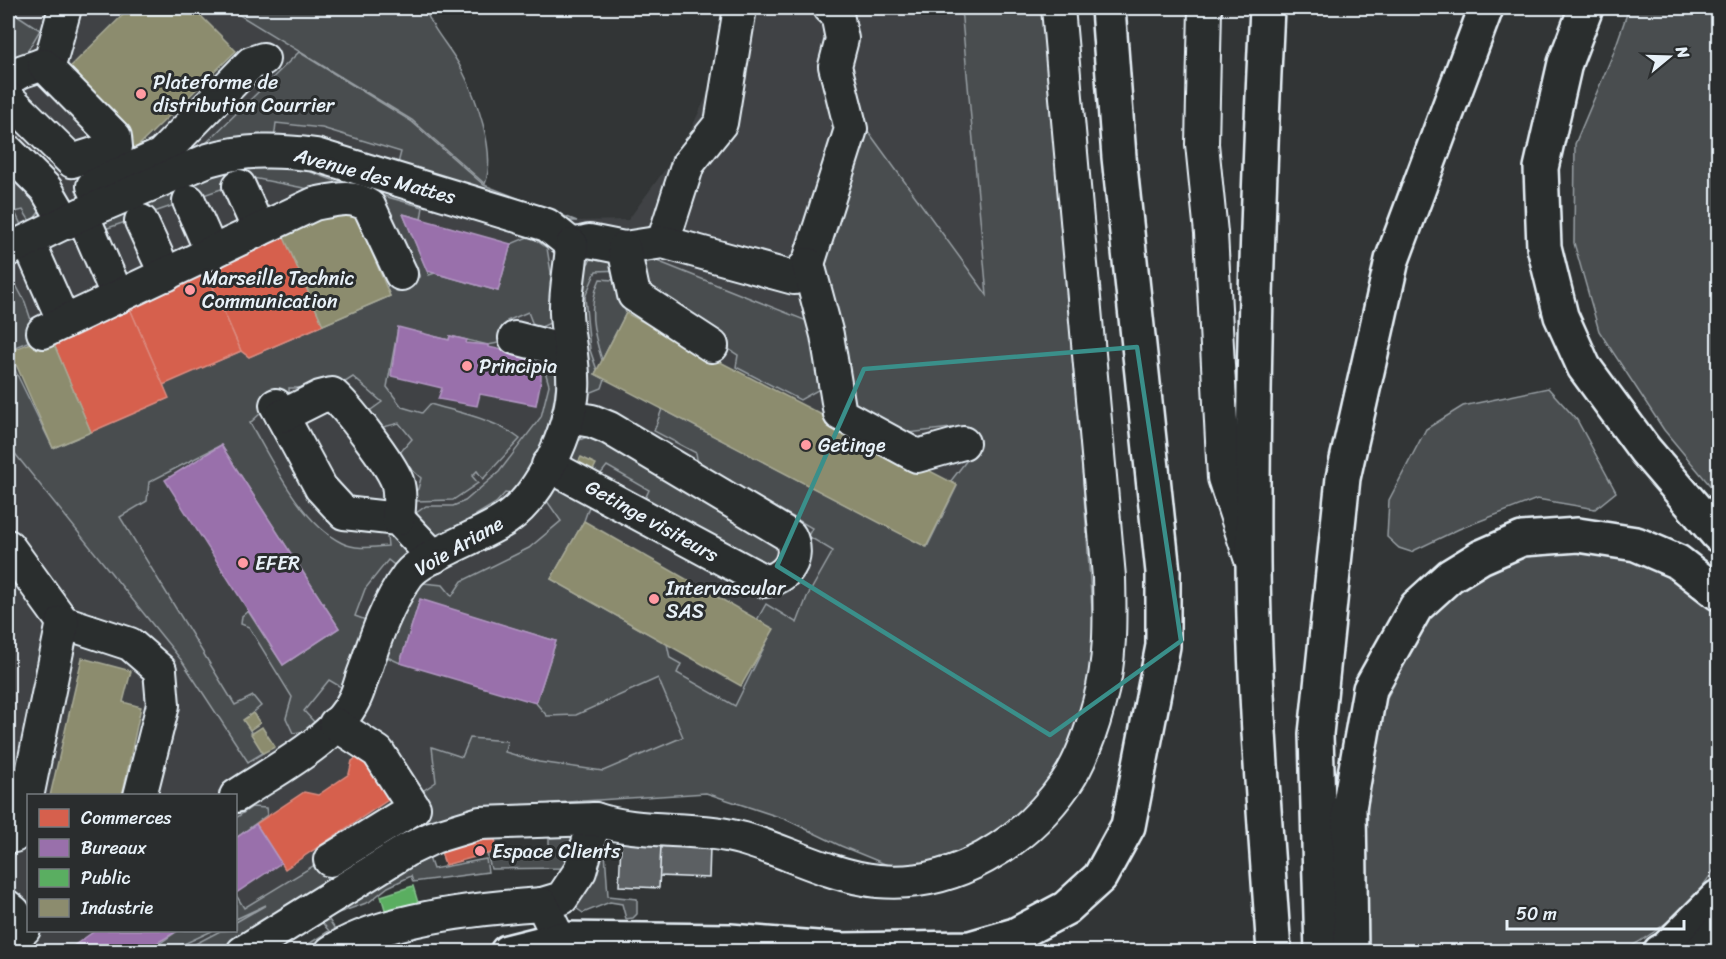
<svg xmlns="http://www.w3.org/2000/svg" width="1726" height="959" font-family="Sriracha,sans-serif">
  <rect width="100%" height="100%" fill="#323536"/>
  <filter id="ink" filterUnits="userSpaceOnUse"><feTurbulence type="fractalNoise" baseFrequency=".0167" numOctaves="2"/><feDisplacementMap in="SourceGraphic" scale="12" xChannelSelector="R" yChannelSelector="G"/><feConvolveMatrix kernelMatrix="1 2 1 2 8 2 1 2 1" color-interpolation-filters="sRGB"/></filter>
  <g filter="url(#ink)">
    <polygon fill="#3f4244" points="8,8 228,8 412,120 485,184 577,221 628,220 685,142 706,97 719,63 728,8 961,8 987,297 987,487 934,563 762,705 603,771 539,762 236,922 236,796 28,796 28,930 220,931 180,951 8,951"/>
    <g fill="#494d4f" stroke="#989fa4" stroke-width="1.5">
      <path d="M228 8H425C432 30 450 47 461 68 476 97 497 152 485 184L412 120Z"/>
      <polygon points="961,8 1049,8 1072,265 1078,410 1094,637 1089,695 1073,747 1019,821 949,864 907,873 841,846 785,819 706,793 552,803 476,816 227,951 180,952 220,931 236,930 236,922 266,905 236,919 236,895 244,908 328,857 404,796 424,790 436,782 432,747 462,757 470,738 507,741 505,752 539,762 603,771 683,737 658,678 576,715 547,716 536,703 556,641 420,600 400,663 385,656 402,610 423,583 443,585 452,596 462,581 529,548 561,521 544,497 554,482 592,498 584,521 551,579 667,644 670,658 681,664 677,673 735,706 773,629 757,620 766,604 797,623 807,597 833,551 808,536 812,528 753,494 749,502 726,488 730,480 698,465 696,453 654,431 662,409 927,547 957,486 950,482 974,451 960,427 890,435 847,401 830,317 825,255 862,123 987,295"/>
      <polygon points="1629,8 1718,8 1718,495 1664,430 1599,331 1574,243 1575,144 1613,54"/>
      <polygon points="8,9 40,30 23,59 8,66"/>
      <polygon points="299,52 411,121 484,185 577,221 560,221 396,171 401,152 322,128 276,123 274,140 151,168 174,147 199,150"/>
      <path d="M240 165 297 167 352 187 423 207 421 219 403 214 429 275 435 273 498 291 511 244 530 236 547 248 553 285 552 322 535 330 528 312 507 321 514 340 488 345 450 336 449 340 398 328 387 387 402 407 422 413 430 404C460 413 495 419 520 439L483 479 477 471 472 476 478 483 453 500 415 501 411 495 418 489 421 478 397 456 412 439 399 423 372 430 364 415 382 402 353 377 336 388H289L290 416 262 412 250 423C272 461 301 523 342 543 356 550 373 547 388 546L386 528 408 541 409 557 402 571 388 560 365 589 355 616 371 622 344 689 329 680 304 711 317 725 307 731 293 733 286 718 292 697 249 627 241 624 242 616 248 611 283 665 339 628 221 445 149 482 147 501 120 517 235 705 253 696 261 706 244 720 263 753 248 762 182 661 8 445V356L53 448 168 398 163 384 241 351 249 357 390 296 386 287 420 277 401 234 329 193 253 178 102 230 99 223 210 173Z"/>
      <polygon points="8,170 39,201 39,212 31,223 23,210 15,212 23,229 14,235 8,224 10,216 8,211"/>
      <polygon points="612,256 621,270 596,271 585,297 590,350 597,370 595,374 605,379 602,388 587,394 578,305 581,273 592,258"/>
      <polygon points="635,258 652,259 807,321 827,385 800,400 736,367 738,355 654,301"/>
      <polygon points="8,270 25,302 37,338 8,350"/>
      <path d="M600 279 625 281 622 301 626 313 602 360C593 332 587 306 600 279Z"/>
      <path d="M539 350 556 353C561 405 541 449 519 495L505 493 496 503 476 515 475 525 441 541 430 537 412 516 426 506H453L465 501 499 472 541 417 549 385Z"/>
      <polygon points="1548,388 1577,420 1616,492 1595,509 1537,499 1459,529 1411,552 1399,548 1387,537 1389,500 1426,429 1463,406"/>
      <path d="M596 435 779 540 781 559 765 571 645 499 649 490 607 466 596 480 572 466 567 454C575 440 581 438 596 435Z"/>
      <path d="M1530 550 1627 555 1673 569 1718 604V863C1696 902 1662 930 1623 951L1368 952 1366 879 1369 757 1377 716 1396 681 1402 654 1425 617 1488 563Z"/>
      <polygon points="252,807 266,808 267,815 236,838 236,818"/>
      <polygon points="581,827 570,868 491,869 487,854 549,849 549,829"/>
      <polygon points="604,836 608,896 637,899 637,914 633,918 626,919 622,904 610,902 583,913 573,906"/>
      <polygon points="426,849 433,869 486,859 488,872 413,882 411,876 388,887 369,902 327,917 339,935 315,951 296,952 329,931 316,915"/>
      <polygon points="179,930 212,930 212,931 169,951 162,951 159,944"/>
    </g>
    <g fill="#d6604d" stroke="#db8c80" stroke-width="1.5">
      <polygon points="283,235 323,325 249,357 241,351 205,269"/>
      <polygon points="205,269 241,351 163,385 127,302"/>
      <polygon points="127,302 169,398 91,432 50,335"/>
      <polygon points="368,750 397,794 285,869 256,824 304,792 318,795 349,774 352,761"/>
      <polygon points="493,832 498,851 445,865 440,848"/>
    </g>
    <g fill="#9970ab" stroke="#b197c2" stroke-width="1.5">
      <polygon points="403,214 511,244 498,291 427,271"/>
      <polygon points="398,327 449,340 450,336 467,340 466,343 488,345 488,347 541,358 541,380 536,405 480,394 477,406 438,399 442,388 391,376"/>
      <polygon points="221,445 339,628 283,665 165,480"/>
      <polygon points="420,599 556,641 536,703 400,663"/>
      <polygon points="256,824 281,863 236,893 236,838"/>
      <polygon points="96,930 179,930 142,952 65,952"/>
    </g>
    <polygon fill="#5aae61" stroke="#85c28e" stroke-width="1.5" points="413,886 419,906 387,916 381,896"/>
    <g fill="#8c8c6e" stroke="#a8aa97" stroke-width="1.5">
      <polygon points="130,8 193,8 236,51 136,148 122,140 66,71"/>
      <polygon points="349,207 353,208 390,296 323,325 283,235"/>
      <polygon points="626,313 957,485 926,547 595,374"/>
      <polygon points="50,335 91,432 53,448 10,351"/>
      <polygon points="581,457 596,464 591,474 576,466"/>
      <polygon points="584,521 774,629 741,686 551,579"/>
      <polygon points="82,658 131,671 123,702 141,707 122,796 50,796"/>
      <polygon points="253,713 260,723 250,730 243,720"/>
      <polygon points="262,727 275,747 263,753 251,734"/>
    </g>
    <g fill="#5c6063" stroke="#e8f1f8" stroke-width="1.5">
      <polygon points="661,838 710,846 709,878 659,876"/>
      <polygon points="621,843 661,845 659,888 619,886"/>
    </g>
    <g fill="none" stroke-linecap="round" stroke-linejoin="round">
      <defs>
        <g id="minor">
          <polyline points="1205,8 1202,144 1211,233 1224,478 1250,557"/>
          <path d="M8 84C13 68 39 70 51 59L65 8"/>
          <polyline points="8,98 72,161 116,147 115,137 44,65"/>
          <polyline points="8,151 46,189 66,223"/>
          <polyline points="239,186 259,230"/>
          <polyline points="189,201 212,253"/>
          <polyline points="102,205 93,186 161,155 251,63 263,59"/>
          <polyline points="82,214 118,297"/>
          <polyline points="141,221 166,275"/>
          <polyline points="28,241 64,322"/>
          <polyline points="663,242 688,164 721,123 740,8"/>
          <polyline points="572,245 589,241 624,248 663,242 794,278 808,264 851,129 835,66 842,39 837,14 830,8"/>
          <polyline points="624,248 634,295 712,346"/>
          <path d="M8 250 82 214 208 160C244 149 279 150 316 155L547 225 572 245"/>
          <polyline points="808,264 827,335 840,414 917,456 963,443"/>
          <path d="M43 332 314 204C335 200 351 194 369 206L401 274"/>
          <polyline points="515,338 570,352"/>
          <polyline points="276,405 321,488 344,513 398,519 434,557"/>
          <path d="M282 416 320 397 332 394C347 406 390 463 397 481 401 493 399 507 398 519"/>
          <path d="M548 465 764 581C787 579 801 558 790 536L609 428 592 421 568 417"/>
          <polyline points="8,546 63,622 130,644 160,670 163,705 140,796"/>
          <path d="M236 796C273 771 334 741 354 700 359 691 361 679 365 670 376 636 387 604 408 575 422 556 482 536 506 519 541 495 570 432 573 389 575 365 567 338 566 313 565 291 571 267 572 245"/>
          <polyline points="8,833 14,836 25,807 63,622"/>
          <polyline points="330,860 414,808 378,752 335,724"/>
          <polyline points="542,904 562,898 580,871 595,819"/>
          <polyline points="8,907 14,912 24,929"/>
          <polyline points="8,948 10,952"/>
          <path d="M243 952 407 850 434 837 480 823 595 819C642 835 695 825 744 839 789 852 830 876 878 881 954 888 1024 843 1066 783 1082 760 1092 729 1099 703 1111 662 1110 619 1109 577L1058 8"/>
          <path d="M331 952C382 918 481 908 542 904L559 939"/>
        </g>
        <g id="highway">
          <path d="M1267 8C1258 192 1252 377 1253 563 1254 692 1265 822 1274 952"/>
          <polyline points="1586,8 1565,63 1541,168 1544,247 1561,316 1584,367 1645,450 1718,535"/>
          <polyline points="507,952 559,939 730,941 842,950 970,948 1015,935 1066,908 1100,877 1128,826 1163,646 1163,572 1119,157 1108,8"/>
          <polyline points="1322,952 1316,734 1343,478 1392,260 1486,8"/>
          <polyline points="1351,952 1349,808 1370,689 1416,607 1450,576 1481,557 1522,539 1578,535 1636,544 1678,562 1718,593"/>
          <polyline points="1660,952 1667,948 1718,897"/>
          <polyline points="1700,952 1718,932"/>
        </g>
      </defs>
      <use href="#minor" stroke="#e8f1f8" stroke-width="36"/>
      <use href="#highway" stroke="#e8f1f8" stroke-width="38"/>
      <use href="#minor" stroke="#2a2d2e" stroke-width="32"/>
      <use href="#highway" stroke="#2a2d2e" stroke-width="33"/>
    </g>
  </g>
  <path fill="none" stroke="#3a8f8a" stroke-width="4.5" stroke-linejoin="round" d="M1137 347 1181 641 1050 735 777 566 864 369Z"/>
  <g fill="#ff9aa2" stroke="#2a2d2e" stroke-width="2">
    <circle cx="141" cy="94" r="6"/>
    <circle cx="190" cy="290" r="6"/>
    <circle cx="467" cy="366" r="6"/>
    <circle cx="806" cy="445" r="6"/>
    <circle cx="243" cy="563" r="6"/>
    <circle cx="654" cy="599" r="6"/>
    <circle cx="480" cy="851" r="6"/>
  </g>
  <g text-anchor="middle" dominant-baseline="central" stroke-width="6" stroke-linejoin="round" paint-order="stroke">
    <g font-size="20" fill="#e8f1f8" stroke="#2a2d2e" text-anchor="start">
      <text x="153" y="82">Plateforme de<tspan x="153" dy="23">distribution Courrier</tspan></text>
      <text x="202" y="278">Marseille Technic<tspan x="202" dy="23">Communication</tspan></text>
      <text x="479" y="366">Principia</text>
      <text x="818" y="445">Getinge</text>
      <text x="255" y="563">EFER</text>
      <text x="666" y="588">Intervascular<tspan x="666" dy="23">SAS</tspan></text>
      <text x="492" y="851">Espace Clients</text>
    </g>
    <g font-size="20" fill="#e8f1f8" stroke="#2a2d2e">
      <text transform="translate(375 176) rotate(15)">Avenue des Mattes</text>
      <text transform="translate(652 521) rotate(29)">Getinge visiteurs</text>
      <text transform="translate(459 546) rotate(-30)">Voie Ariane</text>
    </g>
  </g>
  <rect width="1726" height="959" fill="none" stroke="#2a2d2e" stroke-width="30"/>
  <rect x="15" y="15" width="1696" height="929" fill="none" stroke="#e8f1f8" stroke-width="2" filter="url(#ink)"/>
  <rect x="27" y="794" width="210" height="138" fill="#2a2d2e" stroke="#767b7f" stroke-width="1.5"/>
  <rect x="39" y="809" width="30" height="18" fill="#d6604d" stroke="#767b7f" stroke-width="1.5"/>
  <text x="81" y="824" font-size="18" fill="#e8f1f8">Commerces</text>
  <rect x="39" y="839" width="30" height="18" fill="#9970ab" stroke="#767b7f" stroke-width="1.5"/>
  <text x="81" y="854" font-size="18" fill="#e8f1f8">Bureaux</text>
  <rect x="39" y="869" width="30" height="18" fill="#5aae61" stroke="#767b7f" stroke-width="1.5"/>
  <text x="81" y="884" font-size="18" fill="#e8f1f8">Public</text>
  <rect x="39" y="899" width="30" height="18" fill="#8c8c6e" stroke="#767b7f" stroke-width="1.5"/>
  <text x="81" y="914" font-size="18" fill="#e8f1f8">Industrie</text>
  <g transform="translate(1669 57) rotate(71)" stroke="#2a2d2e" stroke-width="4.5" paint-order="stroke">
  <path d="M0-4.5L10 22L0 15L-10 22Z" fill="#e8f1f8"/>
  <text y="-9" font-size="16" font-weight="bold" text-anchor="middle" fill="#e8f1f8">N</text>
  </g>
  <path d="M1507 920v9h177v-9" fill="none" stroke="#e8f1f8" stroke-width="3"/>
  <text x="1516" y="920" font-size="18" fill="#e8f1f8" stroke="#2a2d2e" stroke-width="4.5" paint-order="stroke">50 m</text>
</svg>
